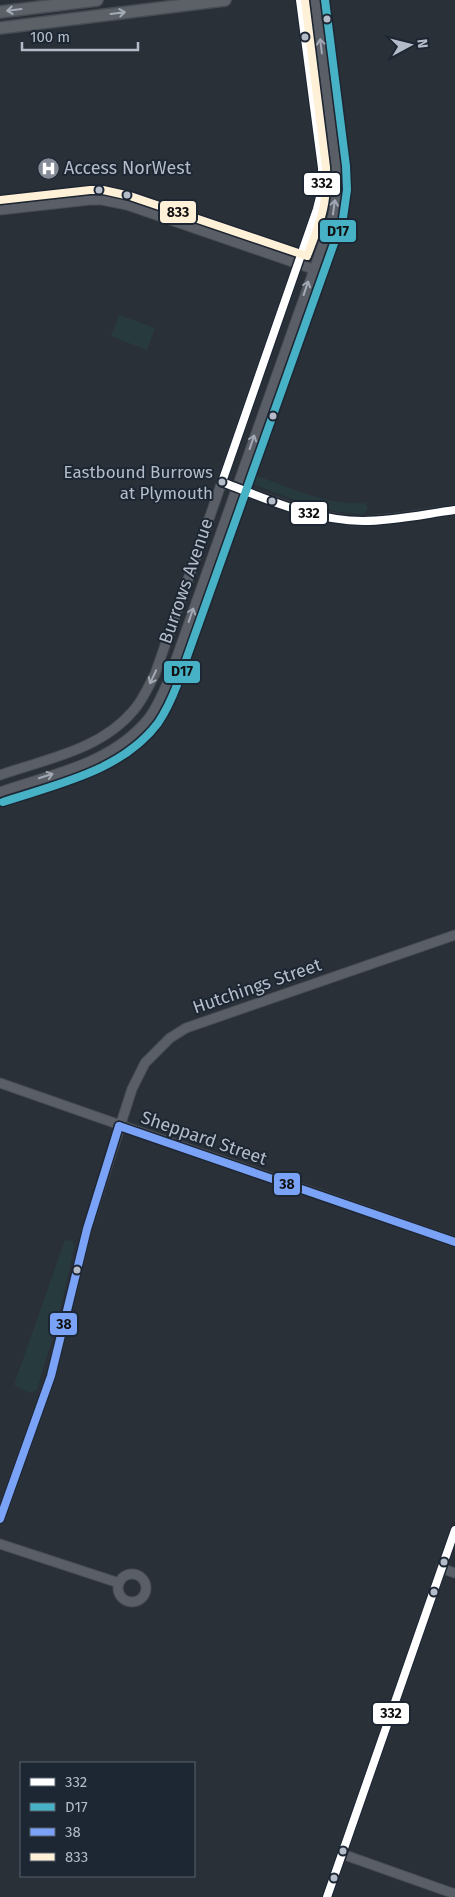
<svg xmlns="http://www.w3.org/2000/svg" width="455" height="1897" font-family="'Fira Sans',sans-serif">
  <rect width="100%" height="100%" fill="#2a3038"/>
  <g fill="#273a3e">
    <polygon points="333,227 353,233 349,240 329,234"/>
    <polygon points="328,236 336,239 326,268 323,268 320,264"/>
    <polygon points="319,278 322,279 310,313 303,310 312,283"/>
    <polygon points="119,315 155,328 147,350 111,336"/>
    <polygon points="301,318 305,319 308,322 288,377 281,376 280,372"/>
    <path d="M270 407 276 410 255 475C289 487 327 506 365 503L368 509 363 514C321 513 285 496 247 482L245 472 268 409Z"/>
    <polygon points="65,1240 72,1241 75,1245 56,1326 37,1390 30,1393 14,1385"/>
  </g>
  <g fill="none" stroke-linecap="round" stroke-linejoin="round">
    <defs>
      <g id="minor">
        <polyline points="0,210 90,200 102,200 127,205 313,269"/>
        <path d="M222 482C262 497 320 521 363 521 393 520 425 514 455 510"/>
        <path d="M0 775C46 759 100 750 133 711 143 700 148 687 155 674L317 209 322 189V168L300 0"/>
        <path d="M0 792C52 774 111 764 148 719 157 708 162 694 168 682L333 216 337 189 336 166 315 0"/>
        <polyline points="0,1083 455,1242"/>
        <polyline points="0,1519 51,1376 87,1229 132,1089 145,1063 170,1038 186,1028 455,935"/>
        <polyline points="0,1544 119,1583"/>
        <polyline points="441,1568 455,1573"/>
        <circle cx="132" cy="1588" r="14"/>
        <polyline points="342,1854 455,1894"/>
        <polyline points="327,1897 455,1530"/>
      </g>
      <g id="major">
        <polyline points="0,12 97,0"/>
        <polyline points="0,28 225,0"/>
      </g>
    </defs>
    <use href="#minor" stroke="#484c53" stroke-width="11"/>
    <use href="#major" stroke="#484c55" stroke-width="14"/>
    <use href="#minor" stroke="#5a5e66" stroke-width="9"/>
    <use href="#major" stroke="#5c6168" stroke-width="11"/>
    <defs>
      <g id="bus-1">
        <path d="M300 0 322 168V189L317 209 222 482C267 499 314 521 363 521 394 521 425 514 455 510"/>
        <polyline points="327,1897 455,1530"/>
      </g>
      <path id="bus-2" d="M3 802C57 784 122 771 158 723 166 711 172 698 177 685L343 218 347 190 346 166 325 0"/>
      <g id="bus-3">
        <polyline points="119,1126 455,1242"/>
        <polyline points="0,1519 51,1376 87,1229 119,1126"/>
      </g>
      <path id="bus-4" d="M0 200 90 190H103L130 196 307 256C320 222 328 205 326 167L305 1"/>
    </defs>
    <use href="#bus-1" stroke="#1d2633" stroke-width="11"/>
    <use href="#bus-2" stroke="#1d2633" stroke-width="11"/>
    <use href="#bus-3" stroke="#1d2633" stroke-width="11"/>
    <use href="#bus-4" stroke="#1d2633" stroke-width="11"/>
    <use href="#bus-1" stroke="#fff" stroke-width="8"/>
    <use href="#bus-2" stroke="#47b2c5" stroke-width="8"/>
    <use href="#bus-3" stroke="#7aa2f7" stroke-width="8"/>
    <use href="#bus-4" stroke="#fff0d8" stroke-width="8"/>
  </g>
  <defs><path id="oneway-shaft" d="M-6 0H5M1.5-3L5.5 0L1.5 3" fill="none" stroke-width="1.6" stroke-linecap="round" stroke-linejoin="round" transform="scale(1.25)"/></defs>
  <g stroke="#a2aab6">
    <use href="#oneway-shaft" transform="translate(14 10) rotate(173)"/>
    <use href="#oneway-shaft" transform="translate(118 13) rotate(-7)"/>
  </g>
  <g stroke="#a2a9b5">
    <use href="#oneway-shaft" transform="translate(321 46) rotate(-97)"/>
    <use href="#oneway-shaft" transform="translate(334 207) rotate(-82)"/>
    <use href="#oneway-shaft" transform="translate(306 288) rotate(-71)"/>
    <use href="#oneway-shaft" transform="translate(252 442) rotate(-71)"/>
    <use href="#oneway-shaft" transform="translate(191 615) rotate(-71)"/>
    <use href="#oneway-shaft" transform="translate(153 677) rotate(115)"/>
    <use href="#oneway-shaft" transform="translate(46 776) rotate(-18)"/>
  </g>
  <defs>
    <symbol id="hospital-disc" viewBox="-11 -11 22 22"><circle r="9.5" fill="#848b96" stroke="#1d2633"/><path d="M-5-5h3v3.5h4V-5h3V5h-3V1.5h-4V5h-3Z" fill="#fff"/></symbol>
  </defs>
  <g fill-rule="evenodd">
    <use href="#hospital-disc" x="36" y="156" width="25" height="25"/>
  </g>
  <g fill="#b4bcc9" stroke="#1d2633" stroke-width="2">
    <circle cx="327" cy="19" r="4.5"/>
    <circle cx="305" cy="37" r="4.5"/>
    <circle cx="99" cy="190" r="4.5"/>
    <circle cx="127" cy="195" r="4.5"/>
    <circle cx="273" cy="416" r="4.5"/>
    <circle cx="222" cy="482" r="4.5"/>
    <circle cx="272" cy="501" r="4.5"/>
    <circle cx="77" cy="1270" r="4.5"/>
    <circle cx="444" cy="1562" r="4.5"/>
    <circle cx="434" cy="1592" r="4.5"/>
    <circle cx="343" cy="1851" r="4.5"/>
    <circle cx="334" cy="1878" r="4.5"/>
  </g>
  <g text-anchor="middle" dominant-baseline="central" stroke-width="4" stroke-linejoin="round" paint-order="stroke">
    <g font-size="17" fill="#b4bcc9" stroke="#1d2633" text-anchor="end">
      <text x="213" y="472">Eastbound Burrows<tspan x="213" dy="21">at Plymouth</tspan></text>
    </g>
    <g font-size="18" fill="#b4bcc9" stroke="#1d2633" text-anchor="start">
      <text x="64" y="168">Access NorWest</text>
    </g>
    <g font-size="18" fill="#b4bcc9" stroke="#1d2633">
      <text transform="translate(186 581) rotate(-71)">Burrows Avenue</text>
      <text transform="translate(257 986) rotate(-19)">Hutchings Street</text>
      <text transform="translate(204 1138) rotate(19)">Sheppard Street</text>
    </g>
  </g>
  <g stroke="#1d2633" stroke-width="2">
    <rect x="303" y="172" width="38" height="24" rx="5" fill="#fff"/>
    <rect x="159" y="200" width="38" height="24" rx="5" fill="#fff0d8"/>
    <rect x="319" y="219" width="38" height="24" rx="5" fill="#47b2c5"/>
    <rect x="290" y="501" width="38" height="24" rx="5" fill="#fff"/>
    <rect x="163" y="660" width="38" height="24" rx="5" fill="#47b2c5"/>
    <rect x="273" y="1172" width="28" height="24" rx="5" fill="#7aa2f7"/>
    <rect x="49" y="1312" width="29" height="24" rx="5" fill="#7aa2f7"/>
    <rect x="372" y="1702" width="38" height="23" rx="5" fill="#fff"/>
  </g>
  <g font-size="14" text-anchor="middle" font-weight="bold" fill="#111">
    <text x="322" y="188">332</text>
    <text x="178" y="217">833</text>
    <text x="338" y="236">D17</text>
    <text x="309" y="518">332</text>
    <text x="182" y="676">D17</text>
    <text x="287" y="1189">38</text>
    <text x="64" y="1329">38</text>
    <text x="391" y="1718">332</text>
  </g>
  <rect x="20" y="1762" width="175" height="115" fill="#1d2633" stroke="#59626f"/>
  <rect x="30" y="1778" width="25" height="8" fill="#ffffff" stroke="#59626f"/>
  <text x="65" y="1787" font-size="15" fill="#b4bcc9">332</text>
  <rect x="30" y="1803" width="25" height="8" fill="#47b2c5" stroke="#59626f"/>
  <text x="65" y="1812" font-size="15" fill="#b4bcc9">D17</text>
  <rect x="30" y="1828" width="25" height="8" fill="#7aa2f7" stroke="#59626f"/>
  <text x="65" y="1837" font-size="15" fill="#b4bcc9">38</text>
  <rect x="30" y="1853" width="25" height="8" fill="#fff0d8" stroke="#59626f"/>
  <text x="65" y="1862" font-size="15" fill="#b4bcc9">833</text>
  <g transform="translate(410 45) rotate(83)" stroke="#1d2633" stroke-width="4" paint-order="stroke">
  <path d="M0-4L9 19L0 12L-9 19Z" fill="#b4bcc9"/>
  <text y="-8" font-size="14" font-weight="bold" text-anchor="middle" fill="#b4bcc9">N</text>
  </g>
  <path d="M22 42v8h116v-8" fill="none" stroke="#b4bcc9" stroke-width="2.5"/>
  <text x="30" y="42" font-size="15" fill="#b4bcc9" stroke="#1d2633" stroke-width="4" paint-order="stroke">100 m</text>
</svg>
